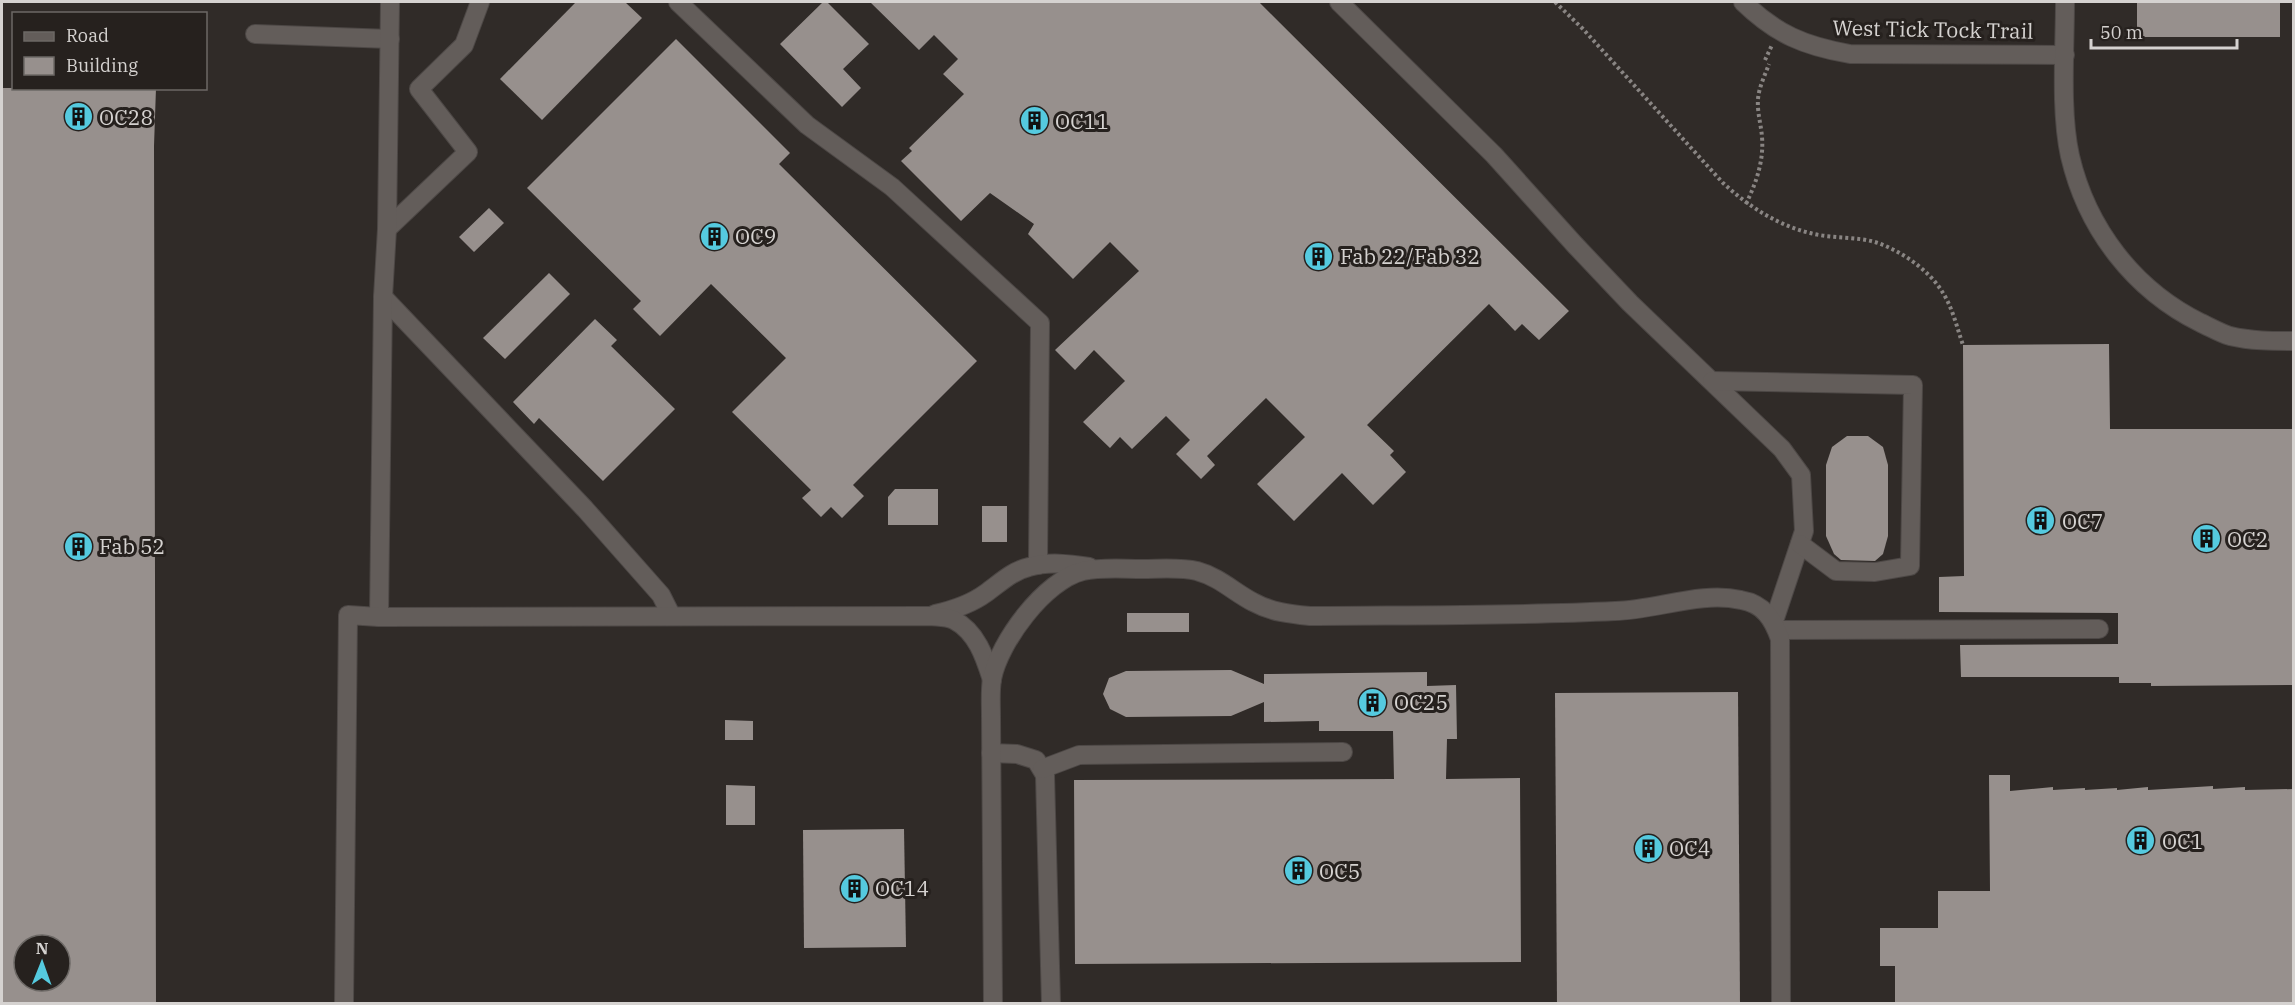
<svg xmlns="http://www.w3.org/2000/svg" width="2295" height="1005" font-family="'IBM Plex Serif',serif">
  <rect width="100%" height="100%" fill="#302b28"/>
  <g fill="#97908d" fill-rule="evenodd">
    <polygon points="576,2 625,2 642,18 542,120 500,79"/>
    <polygon points="823,2 827,2 869,44 843,69 861,88 842,107 780,44"/>
    <polygon points="870,2 1259,2 1569,311 1539,340 1522,324 1515,331 1489,304 1367,425 1394,451 1390,455 1406,472 1373,505 1342,473 1294,521 1257,484 1305,437 1266,398 1207,456 1215,465 1201,479 1176,454 1190,440 1166,416 1132,449 1120,437 1110,448 1083,422 1125,381 1094,350 1075,370 1055,350 1139,271 1110,242 1073,279 1028,234 1034,224 990,193 961,221 901,161 912,151 909,148 964,94 943,74 958,59 934,35 919,50"/>
    <rect x="2137" y="2" width="143" height="35"/>
    <polygon points="676,39 790,153 779,164 977,361 853,485 864,496 842,518 831,507 821,517 802,498 811,490 732,412 786,358 711,284 660,336 633,309 641,301 527,188"/>
    <path d="M2 88H156L154 146 156 1004H2ZM24 945H60V981H24Z"/>
    <polygon points="489,208 504,223 474,252 459,237"/>
    <polygon points="549,273 570,294 505,359 483,338"/>
    <polygon points="595,319 617,340 611,346 675,409 603,481 539,418 534,424 513,402"/>
    <polygon points="2109,344 2110,429 2294,429 2294,685 2151,686 2151,683 2119,683 2119,677 1961,677 1960,645 2118,644 2118,613 1939,612 1939,577 1964,576 1963,345"/>
    <polygon points="1847,436 1868,436 1883,447 1888,465 1888,536 1883,554 1875,561 1841,560 1834,554 1826,536 1826,465 1832,447"/>
    <polygon points="895,489 938,489 938,525 888,525 888,497"/>
    <rect x="982" y="506" width="25" height="36"/>
    <rect x="1127" y="613" width="62" height="19"/>
    <polygon points="1231,670 1264,684 1264,674 1427,672 1427,686 1456,685 1457,739 1447,739 1446,779 1520,778 1521,962 1075,964 1074,780 1394,779 1393,731 1319,731 1319,721 1264,722 1264,702 1231,716 1126,717 1110,709 1103,694 1109,678 1126,671"/>
    <polygon points="1738,692 1740,1004 1557,1004 1555,693"/>
    <polygon points="725,720 753,721 753,740 725,740"/>
    <polygon points="1989,775 2010,775 2010,791 2053,787 2053,790 2085,788 2085,790 2117,788 2117,790 2148,787 2148,790 2213,786 2213,789 2245,787 2245,790 2294,789 2294,1004 1895,1004 1895,966 1880,966 1880,928 1938,928 1938,891 1990,891"/>
    <polygon points="726,785 755,786 755,825 726,825"/>
    <polygon points="904,829 906,947 804,948 803,830"/>
  </g>
  <g fill="none" stroke-linecap="round" stroke-linejoin="round">
    <defs>
      <g id="minor">
        <polyline points="678,2 807,125 892,187 1040,323 1038,565"/>
        <polyline points="1339,2 1494,155 1575,245 1630,303 1782,449 1801,475 1804,531 1774,621"/>
        <path d="M1743 2C1776 34 1804 46 1850 54L2065 55"/>
        <path d="M2065 2C2065 49 2060 111 2070 156 2087 229 2134 290 2201 323 2210 327 2220 333 2230 336 2251 341 2272 341 2294 341"/>
        <polyline points="255,34 390,39"/>
        <polyline points="387,229 468,152 419,89 464,45 480,2"/>
        <polyline points="383,297 585,509 661,595 671,615"/>
        <polyline points="1712,381 1913,385 1910,566 1875,572 1836,571 1800,544"/>
        <path d="M935 614C953 610 971 604 986 593 1000 583 1012 571 1029 567 1049 561 1070 564 1089 567"/>
        <polyline points="379,617 383,297 387,229 390,2"/>
        <polyline points="1777,630 2099,629"/>
        <polyline points="991,753 1017,754 1036,760 1045,775 1051,1004"/>
        <polyline points="1042,769 1079,755 1343,752"/>
        <path d="M344 1004 348 615 379 617 930 616C938 617 948 617 954 620 977 632 985 658 992 680"/>
        <path d="M993 1004 991 716C991 704 990 691 992 679 999 642 1045 580 1083 571 1102 567 1123 569 1142 569 1160 569 1180 567 1197 571 1219 577 1234 592 1253 602 1271 612 1290 614 1310 616 1412 615 1514 616 1615 611 1657 610 1700 591 1741 600 1764 604 1773 619 1780 639L1781 1004"/>
      </g>
    </defs>
    <use href="#minor" stroke="#4d4846" stroke-width="20"/>
    <g stroke="#898583" stroke-width="4" stroke-dasharray="3 3" stroke-linecap="butt">
      <path d="M1555 2 1583 29 1723 183C1748 206 1777 225 1810 233 1832 239 1857 236 1878 243 1903 252 1930 271 1943 293 1953 309 1957 328 1963 345"/>
      <polyline points="1765,60 1772,45"/>
      <path d="M1746 204C1756 183 1764 161 1762 137 1761 124 1757 112 1758 99 1759 87 1765 75 1769 64"/>
    </g>
    <use href="#minor" stroke="#635d5a" stroke-width="18"/>
  </g>
  <defs>
    <symbol id="building-disc" viewBox="-11 -11 22 22"><circle r="9.5" fill="#55cadf" stroke="#26211e"/><path d="M-4-6H4V6H1V3H-1V6H-4ZM-2.5-4.3h1.7v1.8h-1.7ZM.8-4.3h1.7v1.8H.8ZM-2.5-1h1.7V.8h-1.7ZM.8-1h1.7V.8H.8Z" fill="#111"/></symbol>
  </defs>
  <g fill-rule="evenodd">
    <use href="#building-disc" x="62" y="100" width="33" height="33"/>
    <use href="#building-disc" x="1018" y="104" width="33" height="33"/>
    <use href="#building-disc" x="698" y="220" width="33" height="33"/>
    <use href="#building-disc" x="1302" y="240" width="33" height="33"/>
    <use href="#building-disc" x="2024" y="504" width="33" height="33"/>
    <use href="#building-disc" x="2190" y="522" width="33" height="33"/>
    <use href="#building-disc" x="62" y="530" width="33" height="33"/>
    <use href="#building-disc" x="1356" y="686" width="33" height="33"/>
    <use href="#building-disc" x="2124" y="824" width="33" height="33"/>
    <use href="#building-disc" x="1632" y="832" width="33" height="33"/>
    <use href="#building-disc" x="1282" y="854" width="33" height="33"/>
    <use href="#building-disc" x="838" y="872" width="33" height="33"/>
  </g>
  <g text-anchor="middle" dominant-baseline="central" stroke-width="6" stroke-linejoin="round" paint-order="stroke">
    <g font-size="21" fill="#d5d2d0" stroke="#26211e">
      <text transform="translate(1933 29) rotate(1)">West Tick Tock Trail</text>
    </g>
    <g font-size="21" fill="#d5d2d0" stroke="#26211e" text-anchor="start">
      <text x="99" y="117">OC28</text>
      <text x="1055" y="121">OC11</text>
      <text x="735" y="236">OC9</text>
      <text x="1340" y="256">Fab 22/Fab 32</text>
      <text x="2062" y="521">OC7</text>
      <text x="2227" y="539">OC2</text>
      <text x="99" y="546">Fab 52</text>
      <text x="1394" y="702">OC25</text>
      <text x="2162" y="841">OC1</text>
      <text x="1669" y="848">OC4</text>
      <text x="1319" y="871">OC5</text>
      <text x="875" y="888">OC14</text>
    </g>
  </g>
  <rect width="2295" height="1005" fill="none" stroke="#d5d2d0" stroke-width="6"/>
  <rect x="12" y="12" width="195" height="78" fill="#26211e" stroke="#6c6865" stroke-width="1.5"/>
  <rect x="24" y="32" width="30" height="9" fill="#635d5a" stroke="#6c6865" stroke-width="1.5"/>
  <text x="66" y="42" font-size="18" fill="#d5d2d0">Road</text>
  <rect x="24" y="57" width="30" height="18" fill="#97908d" stroke="#6c6865" stroke-width="1.5"/>
  <text x="66" y="72" font-size="18" fill="#d5d2d0">Building</text>
  <g transform="translate(42 963) rotate(1)"><circle r="28" fill="#26211e" stroke="#6c6865" stroke-width="1.5"/>
  <path d="M0-4.5L10 22L0 15L-10 22Z" fill="#55cadf"/>
  <text y="-9" font-size="16" font-weight="bold" text-anchor="middle" fill="#d5d2d0">N</text>
  </g>
  <path d="M2091 39v9h146v-9" fill="none" stroke="#d5d2d0" stroke-width="3"/>
  <text x="2100" y="39" font-size="18" fill="#d5d2d0" stroke="#26211e" stroke-width="4.5" paint-order="stroke">50 m</text>
</svg>
